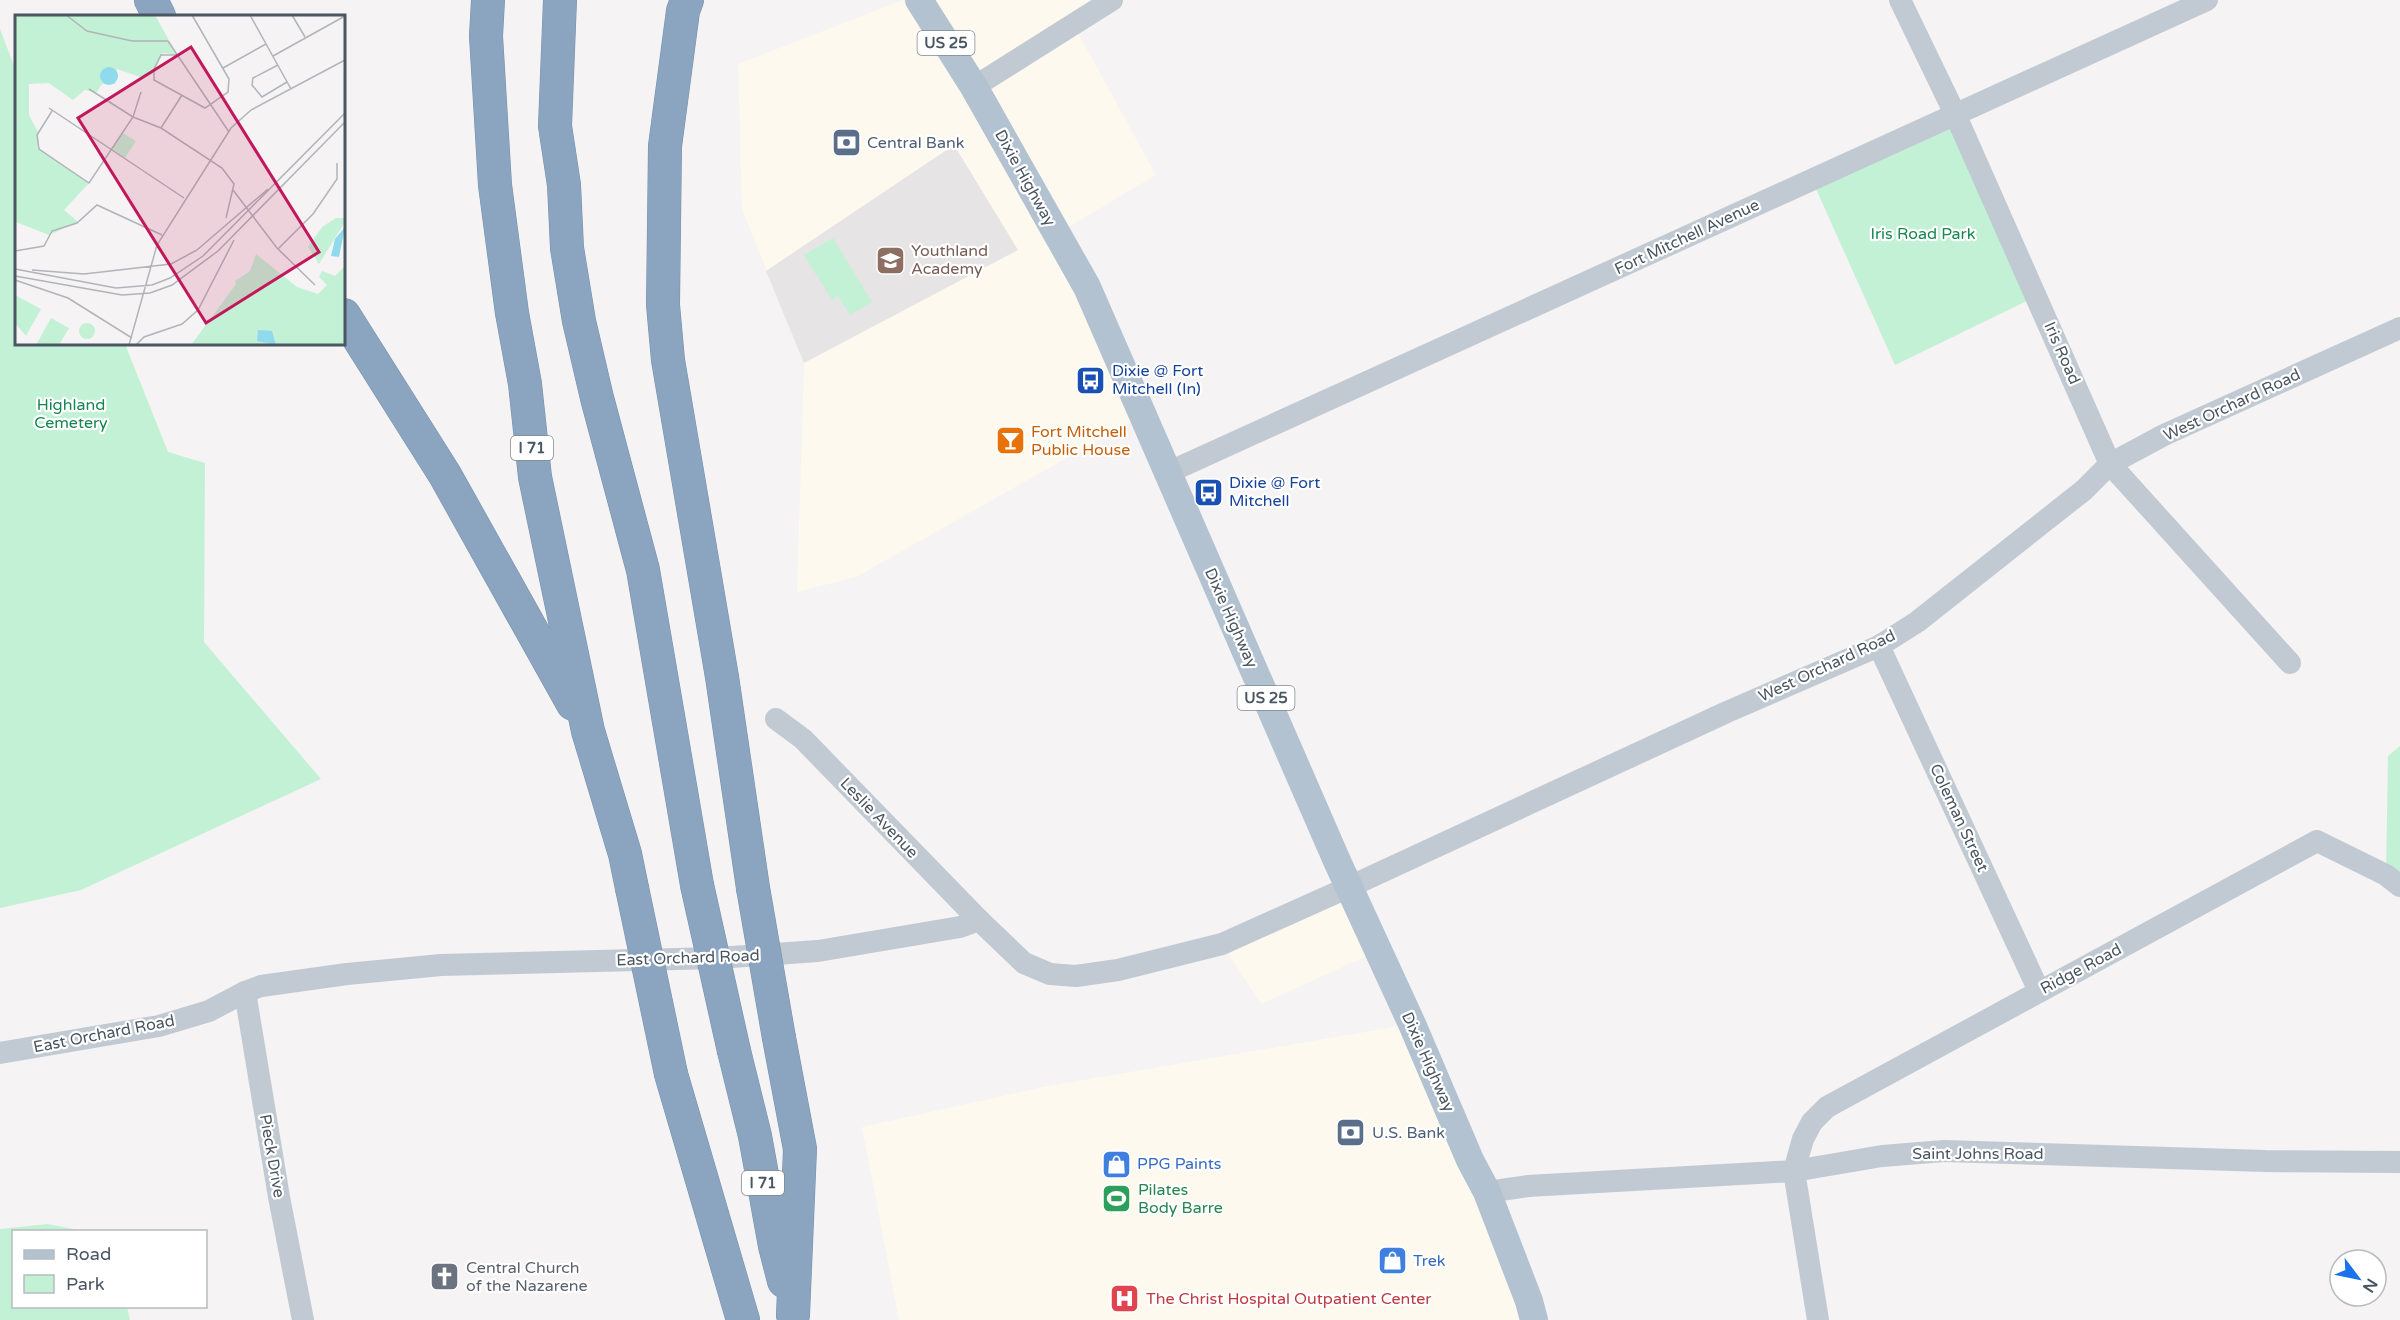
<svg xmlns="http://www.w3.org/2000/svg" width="2400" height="1320" font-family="'Varela Round',sans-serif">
  <rect width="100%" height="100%" fill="#f5f3f3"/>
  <g fill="#fdf9ef">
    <polygon points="903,0 1112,0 1073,24 1156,175 1057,234 1143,415 856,577 797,592 804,363 742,209 738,64"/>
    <polygon points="1349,887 1378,951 1261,1004 1222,944"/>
    <polygon points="1412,1024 1534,1320 899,1320 862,1127 1048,1086"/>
  </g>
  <polygon fill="#e6e4e5" points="954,145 1018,250 804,363 766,271"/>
  <g fill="#c3f1d5">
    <polygon points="0,29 16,71 16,344 125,344 168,452 205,463 204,642 321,779 81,890 0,908"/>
    <polygon points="1956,116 2037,296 1895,365 1812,180"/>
    <polygon points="833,238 872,302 850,315 838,296 832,300 804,255"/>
    <polygon points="2400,746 2400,886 2386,875 2388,756"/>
    <polygon points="48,1224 83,1231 14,1232 14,1306 127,1307 130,1320 0,1320 0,1229"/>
  </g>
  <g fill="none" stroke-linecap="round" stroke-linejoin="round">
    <defs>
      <g id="highway">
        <polyline points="151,0 159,16"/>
        <polyline points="488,0 486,36 495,185 512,313 525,384 535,477 588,731 625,854 632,888"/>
        <polyline points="560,0 555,126 564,185 567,248 579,321 597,398 643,570 697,885"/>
        <polyline points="687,0 683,11 665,146 663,305 668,360 722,677 753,888"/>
        <polyline points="344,315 445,475 573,704"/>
        <polyline points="779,1038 800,1149 793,1315"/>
        <polyline points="734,1051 755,1136 775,1246 784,1281"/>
        <polyline points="671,1074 743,1320"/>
      </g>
    </defs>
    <use href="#highway" stroke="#7690ad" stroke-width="34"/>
    <g stroke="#c1cad2" stroke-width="22">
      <polyline points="1900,0 1956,116 2110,464 2290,663"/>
      <polyline points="974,87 1112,0"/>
      <polyline points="1167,473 2207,0"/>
      <polyline points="1879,646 2039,991"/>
      <polyline points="776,719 803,739 979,920 1024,963 1050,974 1076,976 1118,970 1222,944 1349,887 1727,712 1879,646 1917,622 2084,490 2110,464 2164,435 2400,328"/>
      <polyline points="245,992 279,1197 303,1320"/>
      <polyline points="0,1053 159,1026 209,1011 245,992 261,986 347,974 441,965 717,958 818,951 960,927 979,920"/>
      <polyline points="1487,1192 1528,1186 1794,1171 1882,1156 1944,1151 2265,1161 2400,1162"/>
      <polyline points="1818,1320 1794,1171 1803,1139 1812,1122 1827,1107 2317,841 2386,875 2400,886"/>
    </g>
    <polyline stroke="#b3c2d1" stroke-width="28" points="919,0 974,87 1087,287 1337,861 1412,1024 1470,1160 1487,1192 1529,1301 1534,1320"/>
    <use href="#highway" stroke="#8ba5c1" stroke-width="33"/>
    <defs>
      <g id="highway-bridge">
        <polyline points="697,885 734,1051"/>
        <polyline points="632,888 671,1074"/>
        <polyline points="753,888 779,1038"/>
      </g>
    </defs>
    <use href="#highway-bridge" stroke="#7690ad" stroke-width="34" stroke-linecap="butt"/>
    <use href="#highway-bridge" stroke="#8ba5c1" stroke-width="33"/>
  </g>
  <defs>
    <symbol id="bank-square" viewBox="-11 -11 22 22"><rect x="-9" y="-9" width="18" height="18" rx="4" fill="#5c6f8a" stroke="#fff"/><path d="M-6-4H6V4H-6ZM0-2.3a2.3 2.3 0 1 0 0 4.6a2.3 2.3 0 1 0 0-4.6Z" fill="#fff"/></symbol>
    <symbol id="school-square" viewBox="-11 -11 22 22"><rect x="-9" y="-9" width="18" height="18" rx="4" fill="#8d6e63" stroke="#fff"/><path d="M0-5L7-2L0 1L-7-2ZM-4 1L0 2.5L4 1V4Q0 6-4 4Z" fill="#fff"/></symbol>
    <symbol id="bus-square" viewBox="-11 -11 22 22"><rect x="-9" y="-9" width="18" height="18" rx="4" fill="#1a4fb4" stroke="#fff"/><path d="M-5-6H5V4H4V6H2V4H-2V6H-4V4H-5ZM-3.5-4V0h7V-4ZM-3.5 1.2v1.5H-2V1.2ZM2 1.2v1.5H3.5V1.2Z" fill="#fff"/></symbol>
    <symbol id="bar-square" viewBox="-11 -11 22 22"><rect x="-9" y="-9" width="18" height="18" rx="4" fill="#e8710a" stroke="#fff"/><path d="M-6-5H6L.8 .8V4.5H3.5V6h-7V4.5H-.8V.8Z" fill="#fff"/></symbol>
    <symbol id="shop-square" viewBox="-11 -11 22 22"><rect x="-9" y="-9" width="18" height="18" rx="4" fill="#3f7fe0" stroke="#fff"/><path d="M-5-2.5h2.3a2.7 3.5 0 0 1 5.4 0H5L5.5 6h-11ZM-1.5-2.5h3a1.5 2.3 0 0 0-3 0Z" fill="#fff"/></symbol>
    <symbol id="stadium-square" viewBox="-11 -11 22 22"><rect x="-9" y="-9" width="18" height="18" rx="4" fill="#2e9e5b" stroke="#fff"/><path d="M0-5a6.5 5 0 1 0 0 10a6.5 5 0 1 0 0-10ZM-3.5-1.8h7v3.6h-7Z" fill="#fff"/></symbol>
    <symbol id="church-square" viewBox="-11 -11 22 22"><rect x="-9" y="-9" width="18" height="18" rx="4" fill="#6b7280" stroke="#fff"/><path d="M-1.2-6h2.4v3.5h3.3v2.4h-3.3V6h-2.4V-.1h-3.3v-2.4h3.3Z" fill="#fff"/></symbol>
    <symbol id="hospital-square" viewBox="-11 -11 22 22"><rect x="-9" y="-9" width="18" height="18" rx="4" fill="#e0444e" stroke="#fff"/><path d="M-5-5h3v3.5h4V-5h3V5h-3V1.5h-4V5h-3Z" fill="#fff"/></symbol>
  </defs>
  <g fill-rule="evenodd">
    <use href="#bank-square" x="830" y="126" width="33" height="33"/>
    <use href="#school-square" x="874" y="244" width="33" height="33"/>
    <use href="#bus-square" x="1074" y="364" width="33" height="33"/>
    <use href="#bar-square" x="994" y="424" width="33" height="33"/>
    <use href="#bus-square" x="1192" y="476" width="33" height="33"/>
    <use href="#bank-square" x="1334" y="1116" width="33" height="33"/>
    <use href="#shop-square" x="1100" y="1148" width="33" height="33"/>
    <use href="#stadium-square" x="1100" y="1182" width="33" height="33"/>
    <use href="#shop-square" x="1376" y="1244" width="33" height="33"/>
    <use href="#church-square" x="428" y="1260" width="33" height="33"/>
    <use href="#hospital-square" x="1108" y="1282" width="33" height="33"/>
  </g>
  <g text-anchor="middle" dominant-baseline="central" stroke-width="4.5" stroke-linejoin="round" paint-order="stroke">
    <g fill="#fff" stroke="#808990" stroke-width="1.5">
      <rect x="917.5" y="31" width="57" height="24" rx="4.5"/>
      <rect x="511" y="436" width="42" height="24" rx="4.5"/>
      <rect x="1237.5" y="686" width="57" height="24" rx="4.5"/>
      <rect x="742" y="1171" width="42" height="24" rx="4.5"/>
    </g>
    <g font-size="15" font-weight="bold" fill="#4a5661">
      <text x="946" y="43">US 25</text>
      <text x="532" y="448">I 71</text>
      <text x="1266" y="698">US 25</text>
      <text x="763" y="1183">I 71</text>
    </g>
    <g font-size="16" fill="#4e5e75" stroke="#fff" text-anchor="start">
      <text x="867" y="143">Central Bank</text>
      <text x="1372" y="1133">U.S. Bank</text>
    </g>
    <g font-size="16" fill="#4a5661" stroke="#fff">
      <text transform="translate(1025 178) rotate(61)">Dixie Highway</text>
      <text transform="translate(1687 237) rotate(-25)">Fort Mitchell Avenue</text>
      <text transform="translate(2062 353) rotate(66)">Iris Road</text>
      <text transform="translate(2232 405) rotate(-25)">West Orchard Road</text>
      <text transform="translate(1231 618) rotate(66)">Dixie Highway</text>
      <text transform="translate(1827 666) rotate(-25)">West Orchard Road</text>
      <text transform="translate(879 818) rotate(46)">Leslie Avenue</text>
      <text transform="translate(1959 818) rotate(65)">Coleman Street</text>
      <text transform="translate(688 958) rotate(-2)">East Orchard Road</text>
      <text transform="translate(2081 969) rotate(-28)">Ridge Road</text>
      <text transform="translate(104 1034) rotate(-11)">East Orchard Road</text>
      <text transform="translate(1428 1062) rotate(66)">Dixie Highway</text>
      <text x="1978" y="1154">Saint Johns Road</text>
      <text transform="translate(272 1156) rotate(80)">Pieck Drive</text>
    </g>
    <g font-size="16" fill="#17864f" stroke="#fff">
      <text x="1923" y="234">Iris Road Park</text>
      <text x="71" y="405">Highland<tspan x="71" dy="18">Cemetery</tspan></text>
    </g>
    <g font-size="16" fill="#785e54" stroke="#fff" text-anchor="start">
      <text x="911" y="251">Youthland<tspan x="911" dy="18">Academy</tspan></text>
    </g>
    <g font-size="16" fill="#164399" stroke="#fff" text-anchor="start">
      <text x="1112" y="371">Dixie @ Fort<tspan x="1112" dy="18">Mitchell (In)</tspan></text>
      <text x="1229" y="483">Dixie @ Fort<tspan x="1229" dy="18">Mitchell</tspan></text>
    </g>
    <g font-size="16" fill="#c56008" stroke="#fff" text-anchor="start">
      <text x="1031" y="432">Fort Mitchell<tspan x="1031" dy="18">Public House</tspan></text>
    </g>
    <g font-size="16" fill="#366cbe" stroke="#fff" text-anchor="start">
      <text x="1137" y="1164">PPG Paints</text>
      <text x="1413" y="1261">Trek</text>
    </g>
    <g font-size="16" fill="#27864d" stroke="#fff" text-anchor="start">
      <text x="1138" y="1190">Pilates<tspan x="1138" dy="18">Body Barre</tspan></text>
    </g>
    <g font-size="16" fill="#5b616d" stroke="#fff" text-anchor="start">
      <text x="466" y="1268">Central Church<tspan x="466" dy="18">of the Nazarene</tspan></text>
    </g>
    <g font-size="16" fill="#be3a42" stroke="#fff" text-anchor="start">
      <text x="1146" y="1299">The Christ Hospital Outpatient Center</text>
    </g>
  </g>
  <g transform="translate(15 15)">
    <rect width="330" height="330" fill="#f5f3f3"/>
    <path d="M0 0H140L162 40 148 38 139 57 128 63 102 54 100 69H87L81 78 70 75 58 85 34 68 14 69V100L23 117 24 134 74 168 49 195 63 207 34 220 1 207ZM108 118 121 126 110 143 97 134ZM321 203H329L330 207 304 249 293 232 307 212ZM330 236V330H176L221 269 220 266 235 256 241 239 282 272 303 279 312 270 304 262 307 256 320 261 329 252ZM0 280 26 294 11 321 0 308ZM36 303 54 313 44 330H21ZM64 316a8 8 0 1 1 16 0a8 8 0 1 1-16 0Z" fill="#c3f1d5"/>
    <path d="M85 61a9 9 0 1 1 18 0a9 9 0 1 1-18 0ZM330 212 324 242 316 241 320 224ZM243 315 257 316 261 330 242 326Z" fill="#90daee"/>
    <path fill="none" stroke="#b1b4b9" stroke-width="1.5" d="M51 0 72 16 117 26H153M235 0 276 74M277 0 290 22M153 26 214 117M162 40H146L139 54V65L190 93 213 77 214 64 177 0M258 41 330 1M263 50 238 63 237 70 247 82 272 67M208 53 251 29M74 74 118 102 146 113 207 153 219 169 211 203M34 93 169 183M37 96 22 120 24 134 74 168 118 102 126 77M146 113 167 80M218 175 262 233 300 270M263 234 298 199 322 164V148M0 236 29 231 37 216 62 208 82 190 147 220M0 254 101 273 137 270 155 263 188 241 330 98M17 255 69 259 156 249 182 235 253 174M0 261 107 280 135 278 157 270 203 236 330 107M0 265 53 283 117 323M114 330 142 230 216 113 236 95 330 45M121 330 129 322 167 309 183 295 219 225"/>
    <path fill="#c2185b" fill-opacity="0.15" stroke="#c2185b" stroke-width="3" d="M176 32 304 237 191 308 63 103Z"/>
    <rect width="330" height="330" fill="none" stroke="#4a5661" stroke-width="3"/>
  </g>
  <rect x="12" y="1230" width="195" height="78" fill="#ffffff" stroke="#b7bbc0" stroke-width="1.5"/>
  <rect x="24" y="1250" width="30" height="9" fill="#b3c2d1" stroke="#b7bbc0" stroke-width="1.5"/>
  <text x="66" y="1260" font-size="18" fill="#4a5661">Road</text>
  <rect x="24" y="1275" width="30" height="18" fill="#c3f1d5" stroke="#b7bbc0" stroke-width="1.5"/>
  <text x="66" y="1290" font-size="18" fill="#4a5661">Park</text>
  <g transform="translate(2358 1278) rotate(122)"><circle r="28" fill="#ffffff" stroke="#b7bbc0" stroke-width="1.5"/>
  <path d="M0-4.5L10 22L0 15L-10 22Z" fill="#1a73e8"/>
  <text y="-9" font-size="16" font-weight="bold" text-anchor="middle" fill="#4a5661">N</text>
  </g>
</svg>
